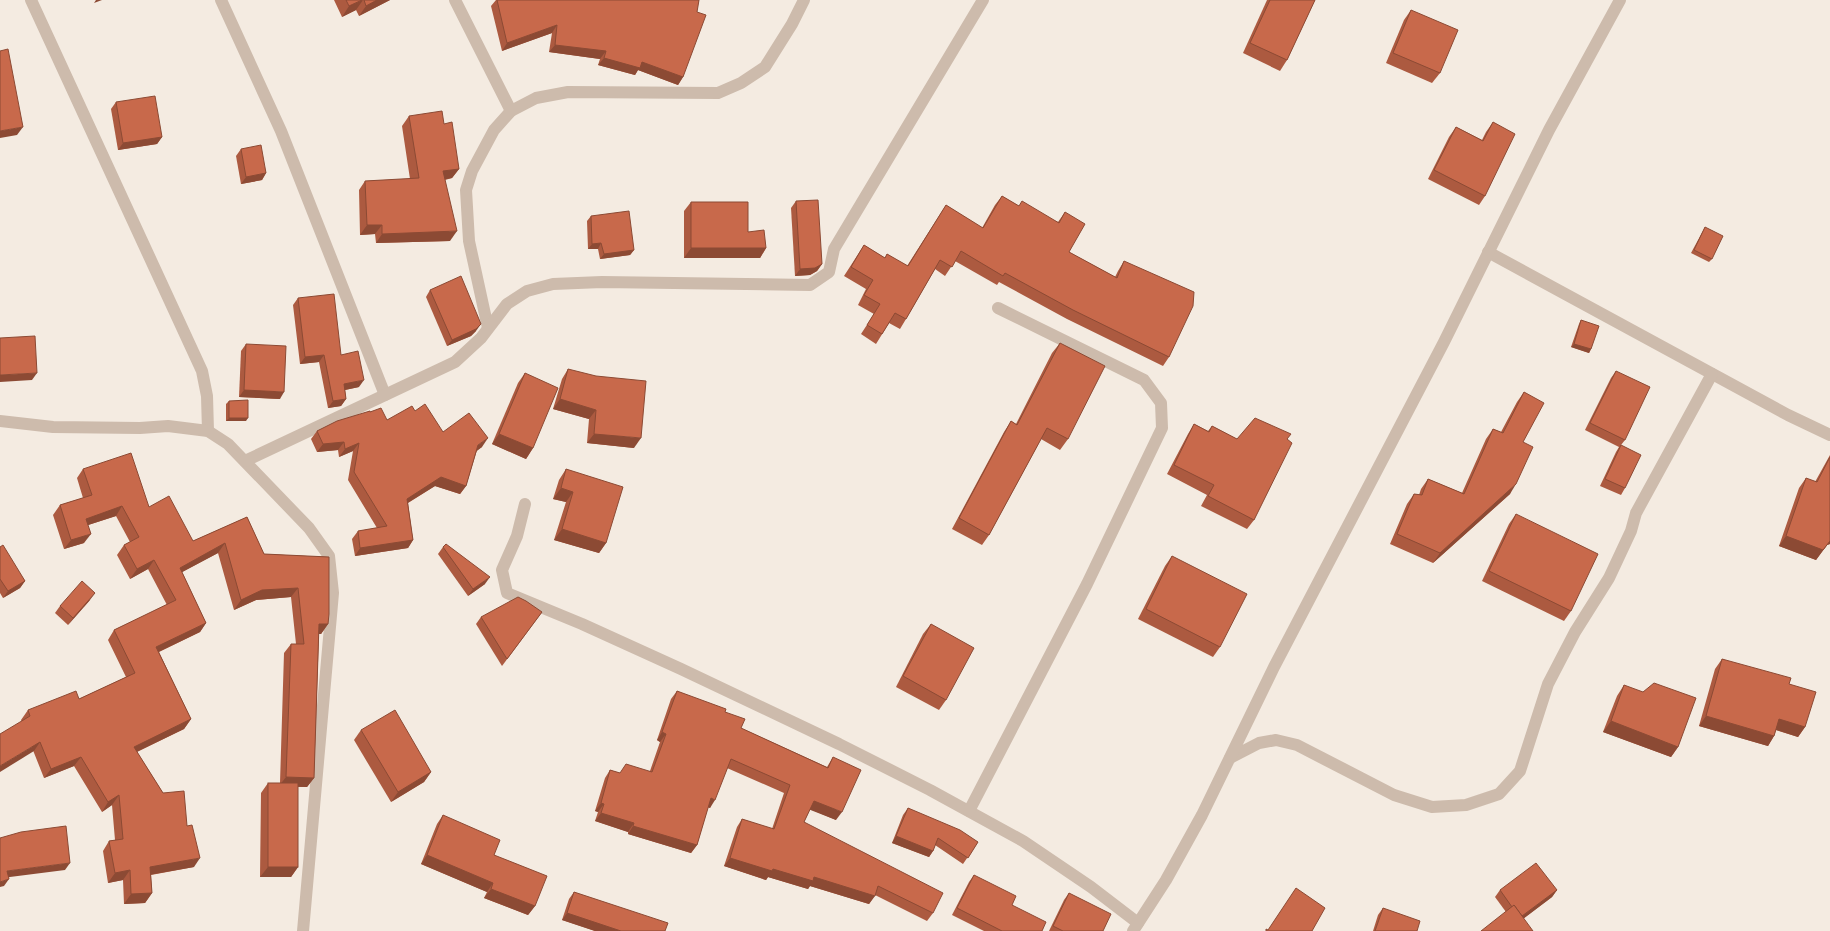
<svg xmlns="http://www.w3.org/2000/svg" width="1830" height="931" font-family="Poppins,sans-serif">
  <rect width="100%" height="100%" fill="#f4ebe1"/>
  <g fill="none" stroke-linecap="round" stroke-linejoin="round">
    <g stroke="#cdbbac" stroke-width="12">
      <polyline points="31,0 202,371 207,396 208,431"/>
      <polyline points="221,0 281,131 385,395"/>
      <polyline points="455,0 511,111"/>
      <polyline points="1488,252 1788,415 1830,435"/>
      <polyline points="488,328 469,241 466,190 472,171 494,130 511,111 536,98 568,92 718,93 741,83 765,67 792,24 804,0"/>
      <polyline points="0,421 53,427 140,428 168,426 208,431 228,444 309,528 329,556 333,593 303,931"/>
      <polyline points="245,461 455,362 481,338 507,304 527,291 553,284 602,282 810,285 829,272 834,249 983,0"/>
      <polyline points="525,504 517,536 502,570 507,593 582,624 681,669 839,744 930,790 1023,841 1091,887 1138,923"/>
      <polyline points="1230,758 1259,743 1276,740 1297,745 1394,795 1432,807 1466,805 1499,794 1520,771 1548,684 1575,632 1609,578 1631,531 1636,513 1712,374"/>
      <polyline points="969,811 1087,584 1162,428 1161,403 1144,380 998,308"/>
      <polyline points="1133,931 1166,880 1202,815 1274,667 1444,342 1549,130 1620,0"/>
    </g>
  </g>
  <g fill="#ac5a40">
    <polygon points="334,0 390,0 359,16 356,10 342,17"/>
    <polygon points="496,0 699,0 683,77 678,85 638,70 635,75 598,65 600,59 549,52 552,33 502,51 491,6"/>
    <polygon points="1267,0 1315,0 1287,60 1280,71 1243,53"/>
    <polygon points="1411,10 1440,73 1432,83 1386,63 1404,20"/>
    <polygon points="116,102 162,137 157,144 118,150 111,109"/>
    <polygon points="409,116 444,124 459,169 452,178 445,180 450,241 376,243 375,234 360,235 359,190 365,181 410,179 402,126"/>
    <polygon points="1493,122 1485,196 1479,205 1428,179 1449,137 1456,127 1482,140 1486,132"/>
    <polygon points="241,149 266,173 262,180 241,184 236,156"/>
    <polygon points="1002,196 1019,206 1058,222 1065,212 1069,252 1115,277 1118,271 1124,261 1169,357 1163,366 1067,319 999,282 997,285 955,261 945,276 935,269 906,319 900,329 889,323 876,344 861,334 874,314 858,305 866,289 844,276 864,245 885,258 887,254 907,266 946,205 982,228 995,205"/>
    <polygon points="796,201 822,264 817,271 810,275 795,276 791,208"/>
    <polygon points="691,202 748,232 766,248 760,258 684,258 684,211"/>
    <polygon points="591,216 634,250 630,255 600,259 598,249 588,249 587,221"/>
    <polygon points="1705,227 1712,259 1709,262 1691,253"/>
    <polygon points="430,290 476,331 471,336 447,346 426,297"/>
    <polygon points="298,298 341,355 359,387 345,390 346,399 341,406 328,408 319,362 300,364 293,305"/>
    <polygon points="1581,320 1591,349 1589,353 1571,347 1579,324"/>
    <polygon points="1060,343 1068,439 1060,450 1041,439 989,535 982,545 952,529 1004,432 1011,421 1016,424 1052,353"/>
    <polygon points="246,344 280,399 239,397 241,351"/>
    <polygon points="568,369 634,448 587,443 589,419 553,409 562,379"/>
    <polygon points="1616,371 1625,440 1621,445 1625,488 1621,495 1600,486 1616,452 1619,447 1585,430 1611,378"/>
    <polygon points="525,373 533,448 526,459 492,444 518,383"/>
    <polygon points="1524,392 1523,442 1510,494 1433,563 1390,544 1407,504 1414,494 1419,495 1421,489 1428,479 1462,493 1486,439 1493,429 1501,432 1517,402"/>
    <polygon points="229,401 246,421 226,421 226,404"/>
    <polygon points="415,411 443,432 482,447 477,450 466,486 460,494 435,486 408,503 413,540 408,548 355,556 352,539 358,531 377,528 348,480 353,451 339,457 338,450 317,452 311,439 317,431 370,412 387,420"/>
    <polygon points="1194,424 1208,431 1212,426 1237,439 1287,440 1254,520 1247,529 1201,506 1207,495 1167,474 1188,434"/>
    <polygon points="1830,455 1830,544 1827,545 1816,560 1779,546 1799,488 1806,478 1815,482"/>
    <polygon points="83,469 149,507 193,541 247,517 264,554 329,557 328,624 321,634 319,634 314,778 307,787 298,787 298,867 291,877 260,877 261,793 268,783 280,783 284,653 291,644 296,644 291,597 256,600 234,610 218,553 182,572 206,623 200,632 159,652 191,719 184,729 137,752 163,793 187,826 194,867 151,875 152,893 145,903 124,904 123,880 108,883 103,851 109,841 115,840 112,805 102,812 74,766 44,778 21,720 28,710 79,699 126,677 108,640 114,630 167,605 148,569 130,579 117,555 124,545 130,542 116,516 88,525 84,543 64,549 53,515 60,505 83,498 77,478"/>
    <polygon points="566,469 606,543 599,553 554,540 566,502 553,499 559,480"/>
    <polygon points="1516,514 1571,611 1564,621 1482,581 1509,524"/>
    <polygon points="0,547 25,581 20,588 3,598 0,593"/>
    <polygon points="443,547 485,584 468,596 438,554"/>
    <polygon points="1172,556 1220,647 1213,657 1138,619 1165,566"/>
    <polygon points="90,600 68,625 55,613 60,606"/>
    <polygon points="542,612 502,666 476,624 481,617"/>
    <polygon points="931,624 946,700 939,710 896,687 923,634"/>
    <polygon points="1722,659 1789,684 1805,727 1798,737 1776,730 1774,736 1768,746 1699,726 1715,669"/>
    <polygon points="1624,685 1678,747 1671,757 1603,732 1617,696"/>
    <polygon points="677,691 725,712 741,728 827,767 833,757 836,820 810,809 804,822 933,913 927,921 875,895 869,904 810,886 808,889 768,877 766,880 724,866 737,827 742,819 772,829 784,793 727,768 710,808 708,807 697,845 691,853 628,834 628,832 595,821 598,812 595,811 605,778 610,770 620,773 650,771 660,742 657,740 671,699"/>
    <polygon points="361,730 431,772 424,782 391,802 354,740"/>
    <polygon points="908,808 978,842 963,864 935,845 933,851 929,857 892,843 903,815"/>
    <polygon points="443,815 494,855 535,906 528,915 484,898 487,892 421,864 437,824"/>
    <polygon points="974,875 1012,905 1042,931 984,931 952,915 969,882"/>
    <polygon points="1500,890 1557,890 1552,897 1524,918 1506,912 1495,897"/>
    <polygon points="574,892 665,931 595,931 562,920 569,899"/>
    <polygon points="1069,893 1103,931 1049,931 1064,900"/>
    <polygon points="1383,908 1417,931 1373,931 1378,915"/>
  </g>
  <g fill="#8c4a34">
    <polygon points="96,0 102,0 94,3"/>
    <polygon points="363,0 356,10 342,17 349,6"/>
    <polygon points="377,0 390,0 359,16 366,6"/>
    <polygon points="557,25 552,33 502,51 507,43"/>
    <polygon points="555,45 606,51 600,59 549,52"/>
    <polygon points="604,58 642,62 683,77 678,85 638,70 635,75 598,65"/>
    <polygon points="23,127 17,135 0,138 0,131"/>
    <polygon points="162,137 157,144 118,150 123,143"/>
    <polygon points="459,169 452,178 436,181 443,171"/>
    <polygon points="266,173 262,180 241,184 246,177"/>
    <polygon points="367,225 382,225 375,234 360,235"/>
    <polygon points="457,231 450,241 376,243 382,234"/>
    <polygon points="601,243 598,249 588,249 592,244"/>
    <polygon points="691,248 766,248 760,258 684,258"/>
    <polygon points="634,250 630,255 600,259 604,254"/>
    <polygon points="822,264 817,271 810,275 795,276 800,269"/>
    <polygon points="481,324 476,331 471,336 447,346 452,340"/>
    <polygon points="1574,344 1591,349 1589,353 1571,347"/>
    <polygon points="324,355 319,362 300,364 305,357"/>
    <polygon points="37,373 32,380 0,382 0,375"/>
    <polygon points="364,380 359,387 340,391 344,384"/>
    <polygon points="244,390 284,392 280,399 239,397"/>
    <polygon points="346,399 341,406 328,408 333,401"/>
    <polygon points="560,399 596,410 589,419 553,409"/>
    <polygon points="229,418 248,418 246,421 226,421"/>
    <polygon points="499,434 533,448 526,459 492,444"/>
    <polygon points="594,434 641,438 634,448 587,443"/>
    <polygon points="488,438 482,447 473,454 478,445"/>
    <polygon points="344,442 338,450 317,452 323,444"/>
    <polygon points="359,443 353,451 339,457 345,449"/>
    <polygon points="441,477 466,486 460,494 435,486 401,507 407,499"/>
    <polygon points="1516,484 1510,494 1433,563 1440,553"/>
    <polygon points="561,488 573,492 566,502 553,499"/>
    <polygon points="122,506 116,516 79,528 86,519"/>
    <polygon points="562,529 606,543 599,553 554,540"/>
    <polygon points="91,534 84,543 64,549 71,540"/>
    <polygon points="1786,536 1830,541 1830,544 1827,545 1816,560 1779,546"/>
    <polygon points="413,540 408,548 355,556 360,548"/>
    <polygon points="225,543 218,553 173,577 180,568"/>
    <polygon points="154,560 148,569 130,579 137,569"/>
    <polygon points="490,577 485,584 468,596 473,589"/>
    <polygon points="25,581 20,588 3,598 8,591"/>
    <polygon points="298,588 291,597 256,600 234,610 241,600 262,590"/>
    <polygon points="95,593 90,600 68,625 73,618"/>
    <polygon points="206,623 200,632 150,656 156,647"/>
    <polygon points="319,624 328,624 321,634 312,634"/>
    <polygon points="1706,716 1774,736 1768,746 1699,726"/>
    <polygon points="191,719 184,729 128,756 134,747"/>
    <polygon points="1779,719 1805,727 1798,737 1773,729"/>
    <polygon points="1611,721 1678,747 1671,757 1603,732"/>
    <polygon points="662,732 666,734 660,742 657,740"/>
    <polygon points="40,742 34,751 0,772 0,766"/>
    <polygon points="81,757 74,766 44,778 51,769"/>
    <polygon points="431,772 424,782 391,802 398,792"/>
    <polygon points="286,777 314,778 307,787 279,786"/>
    <polygon points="119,795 112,805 102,812 108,802"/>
    <polygon points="711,798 715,800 710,808 705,806"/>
    <polygon points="814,801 842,812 836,820 808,809"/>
    <polygon points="601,803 604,804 598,812 595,811"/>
    <polygon points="601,813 634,823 628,832 595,821"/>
    <polygon points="633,826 697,845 691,853 628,834"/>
    <polygon points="896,836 933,851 929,857 892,843"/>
    <polygon points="427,855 493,883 487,892 421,864"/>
    <polygon points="200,858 194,867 143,876 150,867"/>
    <polygon points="730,858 773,869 814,877 875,896 869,904 810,886 808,889 768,877 766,880 724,866"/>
    <polygon points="70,863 65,870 2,878 7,871"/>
    <polygon points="268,867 298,867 291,877 260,877"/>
    <polygon points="130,870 123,880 108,883 115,873"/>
    <polygon points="9,879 4,886 0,887 0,882"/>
    <polygon points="491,889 535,906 528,915 484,898"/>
    <polygon points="1557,890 1552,897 1515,925 1520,918"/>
    <polygon points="152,893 145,903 124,904 131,894"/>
    <polygon points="567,913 621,931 595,931 562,920"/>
  </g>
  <g fill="#c8694b" stroke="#8c4a34">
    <polygon points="346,0 362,0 349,6"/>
    <polygon points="364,0 377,0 366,6"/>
    <polygon points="497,0 699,0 697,12 706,15 683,77 642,62 640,68 604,58 606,51 555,45 557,25 507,43"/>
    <polygon points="1270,0 1315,0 1287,60 1250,43"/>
    <polygon points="1411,10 1458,30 1440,73 1393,53"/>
    <polygon points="8,49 23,127 0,131 0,51"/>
    <polygon points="155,96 162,137 123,143 116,102"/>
    <polygon points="442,111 444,124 452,122 459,169 443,171 457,231 382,234 382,225 367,225 365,181 419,178 409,116"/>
    <polygon points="1493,122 1515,134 1485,196 1434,170 1456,127 1483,141"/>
    <polygon points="261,145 266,173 246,177 241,149"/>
    <polygon points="1002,196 1019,206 1022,201 1059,223 1065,212 1085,224 1069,252 1117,278 1124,261 1194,292 1193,306 1169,357 1073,310 1005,273 1003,276 961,251 952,267 940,260 906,319 895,313 882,334 867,325 880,304 864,295 873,280 851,267 864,245 885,258 887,254 908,266 946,205 983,228"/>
    <polygon points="818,200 822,264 815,268 800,269 796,201"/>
    <polygon points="691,202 748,202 748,232 764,230 766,248 691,248"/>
    <polygon points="629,211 634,250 604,254 601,243 592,244 591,216"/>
    <polygon points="1705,227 1723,236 1712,259 1694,250"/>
    <polygon points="461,276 481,324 476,329 452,340 430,290"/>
    <polygon points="334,294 341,355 358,351 364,380 344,384 346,399 333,401 324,355 305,357 298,298"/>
    <polygon points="1581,320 1599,326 1591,349 1574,344"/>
    <polygon points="35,336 37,373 0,375 0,338"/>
    <polygon points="1060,343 1105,366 1068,439 1047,428 989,535 959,518 1011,421 1017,425"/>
    <polygon points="246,344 286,346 284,392 244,390"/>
    <polygon points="568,369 596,376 646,381 641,438 594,434 596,410 560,399"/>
    <polygon points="1616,371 1650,387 1625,440 1590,423"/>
    <polygon points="525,373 558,388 533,448 499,434"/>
    <polygon points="1524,392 1544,403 1523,442 1533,447 1516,484 1440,553 1397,534 1414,494 1422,495 1428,479 1464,494 1493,429 1503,433"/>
    <polygon points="248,400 248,418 229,418 229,401"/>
    <polygon points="425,404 443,432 469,413 488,438 478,445 466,486 441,477 407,499 413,540 360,548 358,531 387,526 354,472 359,443 345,449 344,442 323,444 317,431 337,421 370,411 370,412 381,408 387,420 412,406 415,411"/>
    <polygon points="1255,418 1291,434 1287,439 1292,443 1254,520 1208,496 1214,485 1174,465 1194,424 1209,432 1212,426 1237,439"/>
    <polygon points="1621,445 1641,455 1625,488 1605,479"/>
    <polygon points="131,453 149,507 169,496 193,541 247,517 264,554 329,557 329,614 328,624 319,624 314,778 286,777 291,644 304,644 298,588 262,590 241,600 225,543 180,568 206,623 156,647 191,719 134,747 163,793 184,791 187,826 192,825 200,858 150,867 152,893 131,894 130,870 115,873 109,841 123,839 119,795 108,802 81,757 51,769 40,742 0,766 0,734 30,716 28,710 76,691 79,699 135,673 114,630 176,600 154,560 137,569 124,545 139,537 122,506 86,519 91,534 71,540 60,505 92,495 83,469"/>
    <polygon points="1830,457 1830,541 1823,550 1786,536 1806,478 1817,482"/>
    <polygon points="566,469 623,487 606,543 562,529 573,492 561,488"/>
    <polygon points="1516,514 1598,554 1571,611 1489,571"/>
    <polygon points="446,544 490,577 473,589 443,547"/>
    <polygon points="3,545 25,581 8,591 0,579 0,547"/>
    <polygon points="1172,556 1247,594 1220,647 1146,609"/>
    <polygon points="82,581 95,593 73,618 60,606"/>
    <polygon points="518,597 526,601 542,612 507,659 481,617"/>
    <polygon points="931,624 974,648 946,700 903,676"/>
    <polygon points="1722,659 1791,678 1789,684 1816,692 1805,727 1779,719 1774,736 1706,716"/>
    <polygon points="1654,683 1696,698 1678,747 1611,721 1624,685 1643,692"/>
    <polygon points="677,691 726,709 725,712 745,719 741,728 828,768 833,757 861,770 842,812 814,801 804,822 943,893 933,913 878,886 875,896 814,877 813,881 773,869 772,871 730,858 742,819 774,829 790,785 731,759 715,800 711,798 697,845 633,826 634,823 601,813 604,804 601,803 610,770 620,773 626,764 652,772 666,734 662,732"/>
    <polygon points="395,710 431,772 398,792 361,730"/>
    <rect x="268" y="783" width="30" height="84"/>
    <polygon points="908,808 960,830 978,842 968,858 938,838 933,851 896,836"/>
    <polygon points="443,815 500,840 494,855 547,876 535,906 491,889 493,883 427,855"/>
    <polygon points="66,826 70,863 7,871 9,879 0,882 0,838 21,832"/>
    <polygon points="1536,863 1557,890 1522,916 1514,905 1512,907 1500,890"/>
    <polygon points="974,875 1016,896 1012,905 1046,922 1042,931 1002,931 957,908"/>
    <polygon points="1296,888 1325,908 1312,931 1266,931 1266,929 1268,930"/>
    <polygon points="574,892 668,923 665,931 621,931 567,913"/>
    <polygon points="1069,893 1111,914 1103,931 1063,931 1053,926"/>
    <polygon points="1514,905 1533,931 1481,931"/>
    <polygon points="1383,908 1420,921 1417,931 1375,931"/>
  </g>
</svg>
